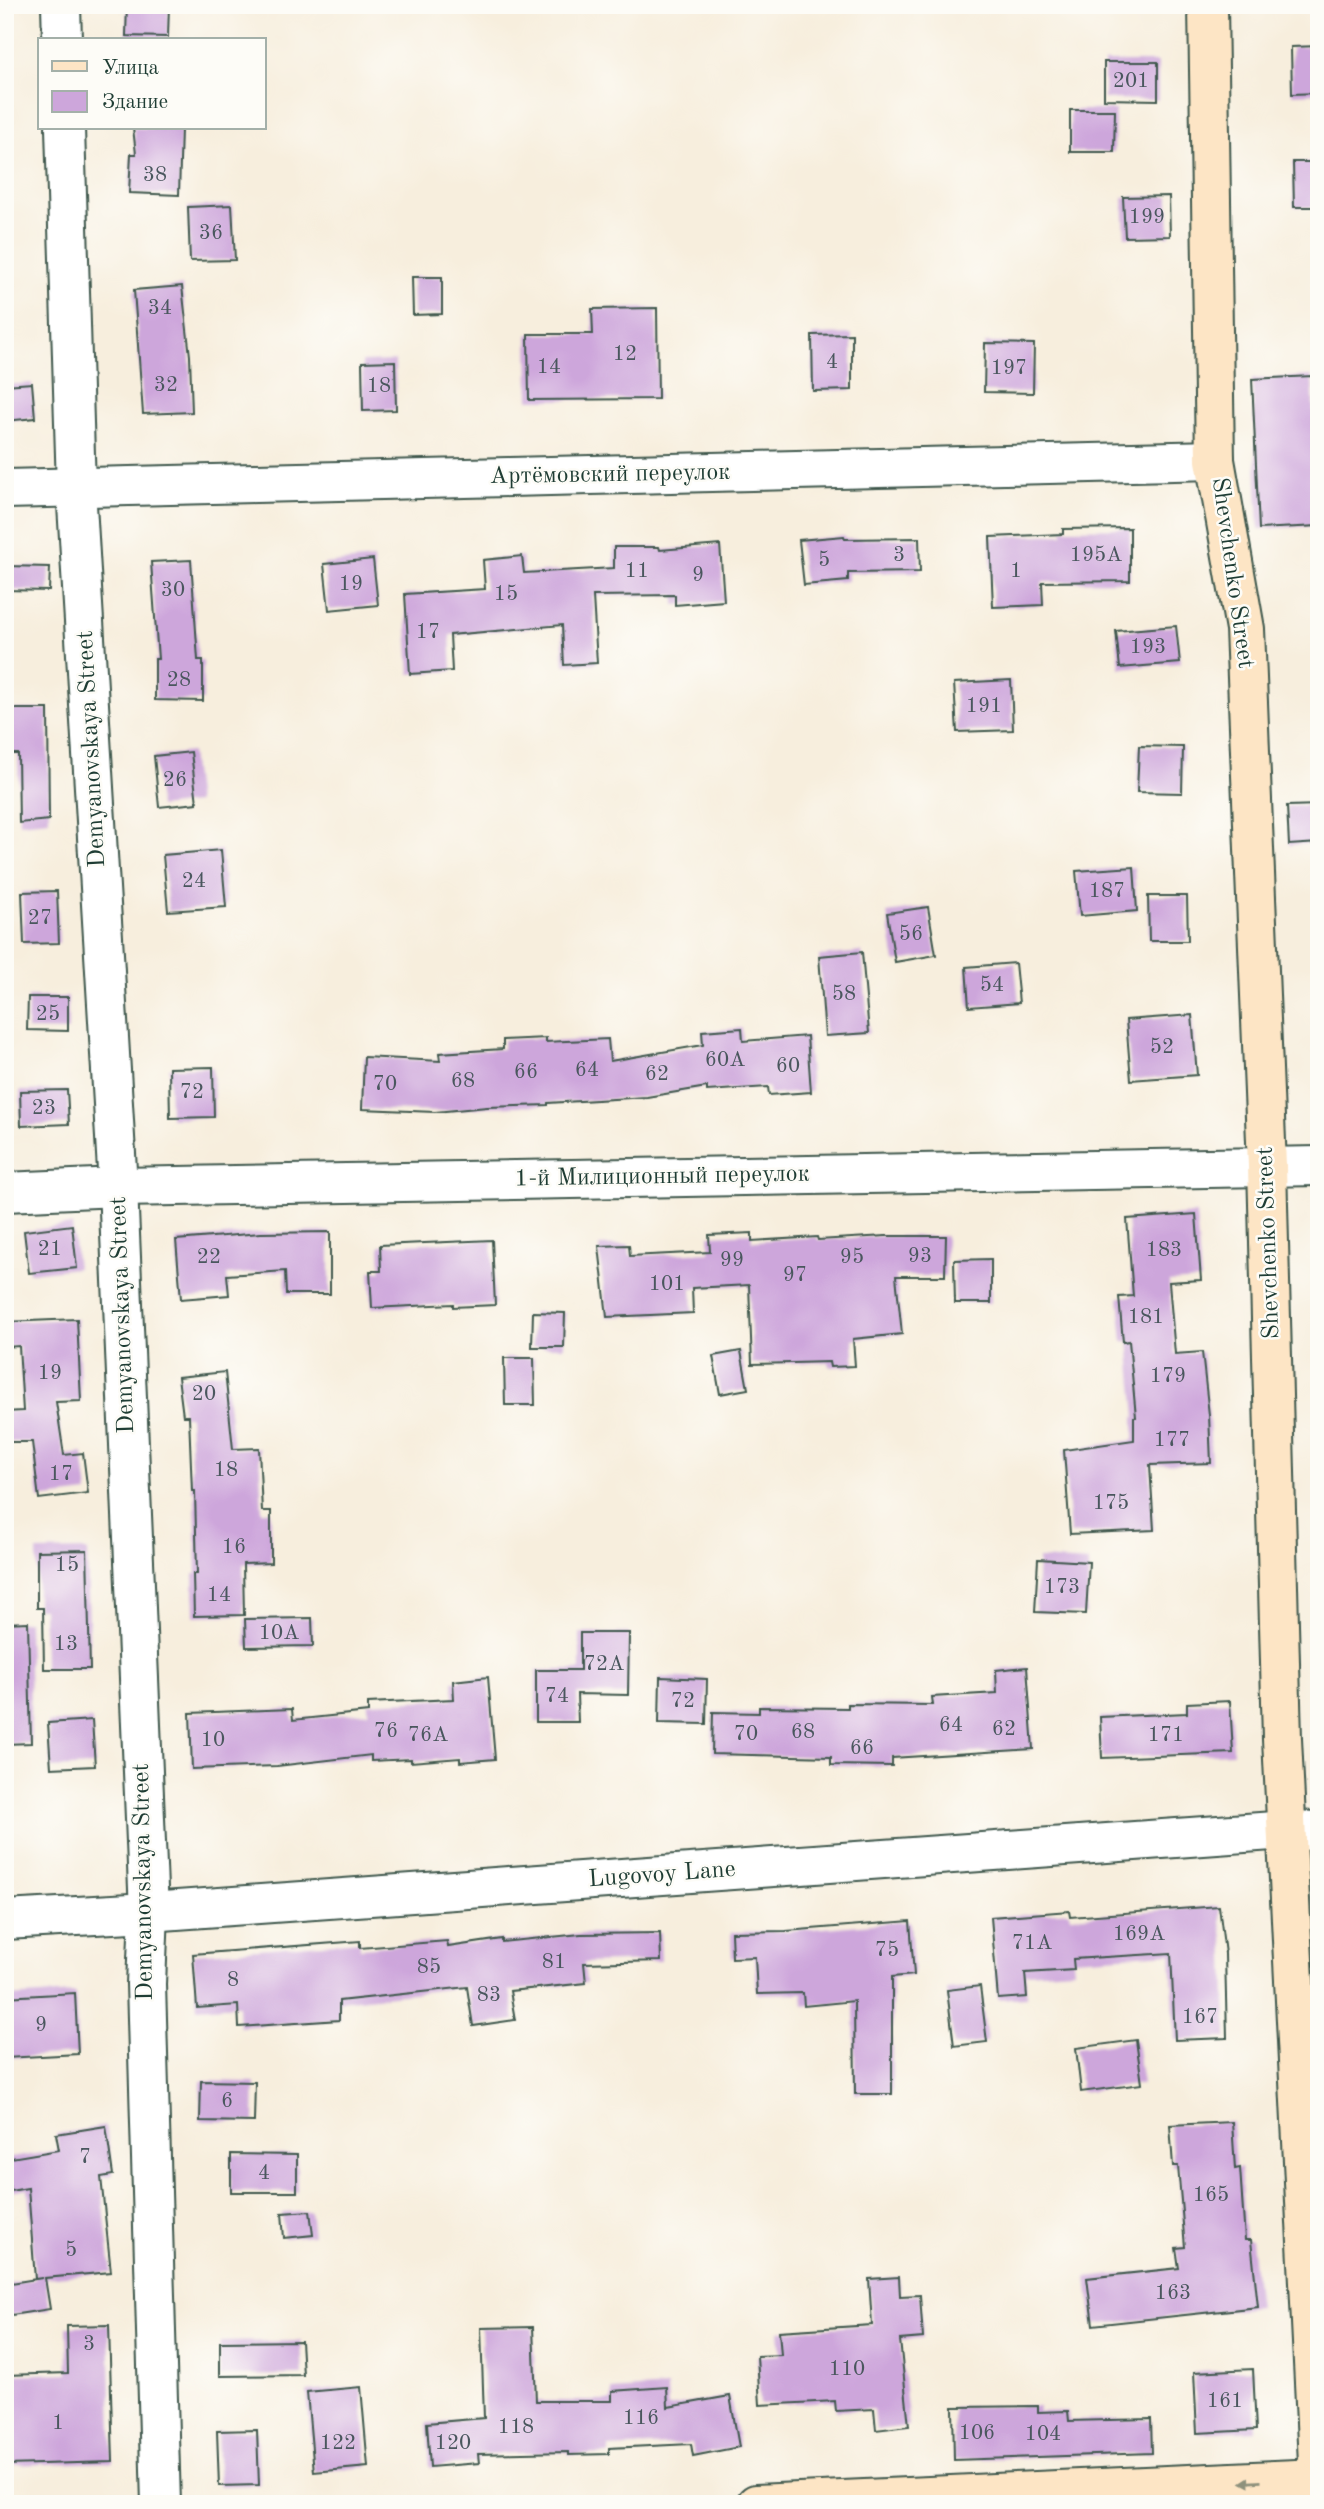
<svg xmlns="http://www.w3.org/2000/svg" width="1324" height="2509" font-family="'Old Standard TT',serif">
  <defs>
    <pattern id="grass-dots" width="8" height="8" patternUnits="userSpaceOnUse" patternTransform="scale(1.75)"><rect width="8" height="8" fill="#8ec87c"/><path d="M2 2h.1M6 6h.1" fill="none" stroke="#73a466" stroke-width="1.8" stroke-linecap="round"/></pattern>
  </defs>
  <rect width="100%" height="100%" fill="#fdfcf7"/>
  <filter id="ink" filterUnits="userSpaceOnUse"><feTurbulence type="fractalNoise" baseFrequency=".0143" numOctaves="2"/><feDisplacementMap in="SourceGraphic" scale="14" xChannelSelector="R" yChannelSelector="G"/><feConvolveMatrix kernelMatrix="1 2 1 2 8 2 1 2 1" color-interpolation-filters="sRGB"/></filter>
  <filter id="wash" filterUnits="userSpaceOnUse"><feTurbulence type="fractalNoise" baseFrequency=".00686" numOctaves="4" result="noise"/><feDisplacementMap in="SourceGraphic" scale="28" xChannelSelector="R" yChannelSelector="G"/><feGaussianBlur stdDeviation="1.57" result="paint"/><feColorMatrix in="noise" values="0 0 0 0 0 0 0 0 0 0 0 0 0 0 0 0 0 1.4 0 .05"/><feComposite in="paint" operator="in"/></filter>
  <g filter="url(#wash)">
    <rect width="100%" height="100%" fill="#f7eedd"/>
    <polygon fill="url(#grass-dots)" stroke="#568258" stroke-width="2" points="1293,2490 1294,2504 1042,2504"/>
    <g id="blocks">
      <g fill="#cda6db">
        <polygon points="127,5 169,5 168,37 126,36"/>
        <polygon points="1319,46 1319,93 1292,94 1291,47"/>
        <polygon points="1104,62 1158,62 1158,100 1104,99"/>
        <polygon points="1070,110 1115,110 1114,152 1070,152"/>
        <polygon points="133,128 181,128 179,195 129,193 131,154 136,154"/>
        <polygon points="1293,162 1319,162 1319,207 1294,207"/>
        <polygon points="1169,196 1170,236 1125,237 1123,197"/>
        <polygon points="232,205 235,260 190,261 188,207"/>
        <polygon points="412,277 442,277 442,314 413,315"/>
        <polygon points="182,286 190,356 192,412 143,414 134,290"/>
        <polygon points="657,308 658,399 529,400 528,334 593,334 592,309"/>
        <polygon points="852,334 852,390 813,391 812,335"/>
        <polygon points="985,343 1034,344 1033,393 984,392"/>
        <polygon points="395,361 396,410 363,411 362,362"/>
        <polygon points="1312,376 1319,526 1259,529 1252,379"/>
        <polygon points="32,383 35,418 5,421 5,385"/>
        <polygon points="1130,528 1130,581 1042,582 1043,605 993,607 990,537 1063,534 1063,529"/>
        <polygon points="844,536 845,539 919,538 920,572 848,573 848,581 804,585 799,540"/>
        <polygon points="720,545 724,601 675,605 675,595 593,596 597,663 564,665 562,625 450,635 452,671 410,674 405,594 485,589 483,560 522,556 524,573 614,568 614,547 659,547 660,550"/>
        <polygon points="373,559 378,605 329,610 324,564"/>
        <polygon points="191,560 198,660 203,660 203,701 155,700 155,659 158,659 151,562"/>
        <polygon points="5,566 50,567 49,591 5,590"/>
        <polygon points="1176,626 1180,663 1120,668 1116,631"/>
        <polygon points="1011,680 1013,730 957,732 954,683"/>
        <polygon points="10,709 48,709 49,820 19,823 18,754 11,754"/>
        <polygon points="1139,746 1183,747 1182,793 1137,792"/>
        <polygon points="191,752 197,803 159,807 154,756"/>
        <polygon points="1319,805 1319,843 1289,845 1287,806"/>
        <polygon points="221,850 226,907 168,911 163,855"/>
        <polygon points="1134,867 1137,911 1080,916 1076,871"/>
        <polygon points="57,891 59,943 24,944 22,892"/>
        <polygon points="1148,896 1187,896 1188,941 1149,941"/>
        <polygon points="928,907 936,955 895,962 887,913"/>
        <polygon points="862,952 869,1033 825,1036 819,956"/>
        <polygon points="1015,963 1019,1003 969,1007 966,967"/>
        <polygon points="28,997 68,997 68,1031 27,1030"/>
        <polygon points="1192,1015 1197,1075 1131,1080 1126,1020"/>
        <polygon points="742,1028 743,1041 807,1036 811,1092 769,1095 768,1087 707,1091 707,1087 647,1097 548,1103 548,1105 487,1107 435,1112 362,1109 364,1057 440,1061 439,1053 503,1049 503,1040 546,1038 546,1042 608,1039 610,1061 703,1045 702,1031"/>
        <polygon points="213,1067 214,1117 170,1118 169,1068"/>
        <polygon points="67,1090 69,1124 21,1126 20,1091"/>
        <polygon points="1196,1214 1201,1280 1169,1282 1175,1354 1202,1352 1209,1415 1211,1463 1150,1465 1154,1530 1070,1534 1064,1450 1134,1440 1134,1417 1136,1417 1129,1341 1123,1342 1119,1297 1133,1296 1127,1219"/>
        <polygon points="72,1225 77,1268 29,1273 24,1231"/>
        <polygon points="330,1232 330,1294 286,1294 285,1271 227,1275 229,1295 181,1299 176,1240 261,1233"/>
        <polygon points="752,1233 752,1241 817,1237 818,1240 886,1236 946,1236 945,1276 896,1276 902,1334 853,1339 855,1366 830,1367 829,1362 752,1364 749,1285 692,1288 693,1313 607,1317 599,1246 629,1245 630,1256 710,1252 709,1235"/>
        <polygon points="492,1240 495,1305 453,1307 453,1304 372,1308 370,1271 381,1271 380,1245"/>
        <polygon points="991,1259 991,1303 955,1303 954,1260"/>
        <polygon points="533,1312 565,1313 564,1347 532,1347"/>
        <polygon points="77,1319 81,1401 56,1402 64,1455 83,1453 88,1493 39,1499 32,1442 5,1442 5,1412 23,1411 19,1346 5,1347 5,1322"/>
        <polygon points="741,1351 748,1389 720,1394 713,1356"/>
        <polygon points="504,1358 534,1358 535,1405 505,1405"/>
        <polygon points="225,1372 233,1449 259,1448 262,1511 271,1511 271,1563 243,1564 244,1615 194,1616 193,1574 197,1574 195,1491 192,1491 189,1416 183,1416 178,1377"/>
        <polygon points="87,1550 90,1669 44,1669 43,1608 37,1608 37,1551"/>
        <polygon points="1038,1559 1089,1562 1086,1614 1035,1612"/>
        <polygon points="312,1618 313,1646 246,1647 245,1619"/>
        <polygon points="28,1622 31,1743 5,1744 5,1623"/>
        <polygon points="580,1633 629,1633 628,1695 577,1694 578,1722 536,1722 536,1670 580,1670"/>
        <polygon points="1027,1667 1033,1749 892,1758 892,1766 831,1765 831,1757 712,1754 713,1712 759,1713 759,1707 848,1708 848,1704 933,1705 932,1697 997,1693 996,1670"/>
        <polygon points="488,1677 495,1759 460,1762 460,1758 411,1762 411,1759 371,1761 371,1755 277,1766 192,1769 190,1713 292,1709 293,1720 368,1712 368,1703 454,1699 453,1681"/>
        <polygon points="660,1677 707,1679 706,1724 659,1723"/>
        <polygon points="1230,1701 1233,1753 1102,1758 1100,1717 1187,1713 1187,1703"/>
        <polygon points="92,1720 95,1766 51,1768 48,1723"/>
        <polygon points="1219,1906 1225,1954 1227,2038 1175,2040 1171,1953 1073,1959 1074,1970 1025,1973 1027,1997 998,1999 991,1917 1069,1911 1070,1917"/>
        <polygon points="910,1921 914,1975 892,1977 892,2094 855,2094 854,2001 804,2006 803,1993 757,1994 755,1957 732,1958 731,1932 786,1931"/>
        <polygon points="660,1933 661,1961 584,1963 586,1983 510,1991 515,2020 473,2026 467,1987 339,2001 339,2020 239,2027 238,2005 197,2008 193,1954 360,1941 360,1948 447,1941 448,1947 502,1939 502,1942 581,1934"/>
        <polygon points="980,1986 987,2042 954,2046 947,1990"/>
        <polygon points="75,1993 78,2054 5,2058 5,1997"/>
        <polygon points="1136,2040 1142,2084 1081,2092 1076,2048"/>
        <polygon points="201,2081 255,2082 254,2122 200,2121"/>
        <polygon points="1232,2122 1235,2169 1240,2168 1245,2240 1251,2240 1258,2307 1093,2325 1087,2278 1179,2268 1176,2248 1185,2247 1178,2166 1173,2166 1170,2125"/>
        <polygon points="106,2126 113,2175 101,2177 111,2272 45,2278 50,2309 5,2316 5,2284 42,2278 35,2279 28,2188 10,2191 5,2159 59,2150 56,2134"/>
        <polygon points="231,2154 297,2155 297,2192 231,2192"/>
        <polygon points="310,2211 313,2235 284,2238 282,2213"/>
        <polygon points="899,2277 900,2296 920,2295 923,2338 900,2340 909,2426 876,2430 874,2409 836,2411 835,2401 760,2405 757,2356 781,2355 779,2331 872,2325 869,2279"/>
        <polygon points="109,2325 113,2462 5,2465 5,2375 68,2373 67,2326"/>
        <polygon points="533,2327 536,2401 612,2401 612,2391 667,2387 668,2407 730,2396 739,2447 693,2456 691,2444 609,2448 609,2454 568,2455 568,2452 478,2454 479,2463 430,2467 427,2423 484,2418 481,2328"/>
        <polygon points="301,2341 303,2375 220,2376 220,2342"/>
        <polygon points="1253,2369 1256,2430 1197,2433 1194,2372"/>
        <polygon points="361,2387 368,2467 314,2472 307,2392"/>
        <polygon points="1038,2406 1038,2412 1068,2411 1069,2421 1151,2419 1152,2453 954,2460 953,2407"/>
        <polygon points="257,2430 259,2485 219,2486 217,2431"/>
      </g>
    </g>
  </g>
  <g filter="url(#ink)">
    <use href="#blocks" fill-opacity="0" stroke="#3f584d" stroke-width="2"/>
    <g fill="none" stroke-linecap="round" stroke-linejoin="round">
      <defs>
        <g id="street">
          <polyline points="61,5 62,40"/>
          <polyline points="65,128 76,488 118,1187 149,1912 146,1984 161,2504"/>
          <polyline points="5,489 1215,460"/>
          <polyline points="5,1192 118,1187 1319,1166"/>
          <polyline points="5,1920 149,1912 1287,1830 1319,1831"/>
        </g>
        <g id="secondary">
          <polyline points="1208,5 1215,460 1245,629 1267,1166 1282,1739 1319,2483"/>
          <polyline points="756,2504 1319,2478"/>
        </g>
      </defs>
      <use href="#street" stroke="#3f584d" stroke-width="42"/>
      <use href="#secondary" stroke="#3f584d" stroke-width="42"/>
      <use href="#street" stroke="#fff" stroke-width="38"/>
      <use href="#secondary" stroke="#fde5c5" stroke-width="38"/>
    </g>
    <defs><path id="oneway-solid" d="M-6-.8H1V-3.2L6.5 0L1 3.2V.8H-6Z" transform="scale(1.75)"/></defs>
    <use fill="#8e917c" href="#oneway-solid" transform="translate(1251 2482) rotate(177)"/>
  </g>
  <g text-anchor="middle" dominant-baseline="central" stroke-width="5" stroke-linejoin="round" paint-order="stroke">
    <g font-size="21" fill="#4a575e">
      <text x="1131" y="81">201</text>
      <text x="155" y="175">38</text>
      <text x="1147" y="217">199</text>
      <text x="211" y="233">36</text>
      <text x="160" y="308">34</text>
      <text x="625" y="354">12</text>
      <text x="832" y="362">4</text>
      <text x="549" y="367">14</text>
      <text x="1009" y="368">197</text>
      <text x="166" y="385">32</text>
      <text x="379" y="386">18</text>
      <text x="899" y="555">3</text>
      <text x="1096" y="555">195А</text>
      <text x="824" y="560">5</text>
      <text x="637" y="571">11</text>
      <text x="1016" y="571">1</text>
      <text x="698" y="575">9</text>
      <text x="351" y="584">19</text>
      <text x="173" y="590">30</text>
      <text x="506" y="594">15</text>
      <text x="428" y="632">17</text>
      <text x="1148" y="647">193</text>
      <text x="179" y="680">28</text>
      <text x="984" y="706">191</text>
      <text x="175" y="780">26</text>
      <text x="194" y="881">24</text>
      <text x="1107" y="891">187</text>
      <text x="40" y="918">27</text>
      <text x="911" y="934">56</text>
      <text x="992" y="985">54</text>
      <text x="844" y="994">58</text>
      <text x="48" y="1014">25</text>
      <text x="1162" y="1047">52</text>
      <text x="725" y="1060">60А</text>
      <text x="788" y="1066">60</text>
      <text x="587" y="1070">64</text>
      <text x="526" y="1072">66</text>
      <text x="657" y="1074">62</text>
      <text x="463" y="1081">68</text>
      <text x="385" y="1084">70</text>
      <text x="192" y="1092">72</text>
      <text x="44" y="1108">23</text>
      <text x="50" y="1249">21</text>
      <text x="1164" y="1250">183</text>
      <text x="920" y="1256">93</text>
      <text x="209" y="1257">22</text>
      <text x="852" y="1257">95</text>
      <text x="732" y="1260">99</text>
      <text x="795" y="1275">97</text>
      <text x="667" y="1284">101</text>
      <text x="1146" y="1317">181</text>
      <text x="50" y="1373">19</text>
      <text x="1168" y="1376">179</text>
      <text x="204" y="1394">20</text>
      <text x="1172" y="1440">177</text>
      <text x="226" y="1470">18</text>
      <text x="61" y="1474">17</text>
      <text x="1111" y="1503">175</text>
      <text x="234" y="1547">16</text>
      <text x="67" y="1565">15</text>
      <text x="1062" y="1587">173</text>
      <text x="219" y="1595">14</text>
      <text x="279" y="1633">10А</text>
      <text x="66" y="1644">13</text>
      <text x="604" y="1664">72А</text>
      <text x="557" y="1696">74</text>
      <text x="683" y="1701">72</text>
      <text x="951" y="1725">64</text>
      <text x="1004" y="1729">62</text>
      <text x="386" y="1731">76</text>
      <text x="803" y="1732">68</text>
      <text x="746" y="1734">70</text>
      <text x="428" y="1735">76А</text>
      <text x="1166" y="1735">171</text>
      <text x="213" y="1740">10</text>
      <text x="862" y="1748">66</text>
      <text x="1139" y="1934">169А</text>
      <text x="1032" y="1943">71А</text>
      <text x="887" y="1950">75</text>
      <text x="554" y="1962">81</text>
      <text x="429" y="1967">85</text>
      <text x="233" y="1980">8</text>
      <text x="489" y="1995">83</text>
      <text x="1200" y="2017">167</text>
      <text x="41" y="2025">9</text>
      <text x="227" y="2101">6</text>
      <text x="85" y="2157">7</text>
      <text x="264" y="2173">4</text>
      <text x="1211" y="2195">165</text>
      <text x="71" y="2250">5</text>
      <text x="1173" y="2293">163</text>
      <text x="89" y="2344">3</text>
      <text x="847" y="2369">110</text>
      <text x="1225" y="2401">161</text>
      <text x="641" y="2418">116</text>
      <text x="58" y="2423">1</text>
      <text x="516" y="2427">118</text>
      <text x="977" y="2433">106</text>
      <text x="1043" y="2434">104</text>
      <text x="338" y="2443">122</text>
      <text x="453" y="2443">120</text>
    </g>
    <g font-size="24" fill="#1f3d34" stroke="#fdfcf7">
      <text transform="translate(610 475) rotate(-1)">Артёмовский переулок</text>
      <text transform="translate(1232 573) rotate(82)">Shevchenko Street</text>
      <text transform="translate(92 749) rotate(-93)">Demyanovskaya Street</text>
      <text transform="translate(662 1177) rotate(-1)">1-й Милиционный переулок</text>
      <text transform="translate(1269 1243) rotate(-92)">Shevchenko Street</text>
      <text transform="translate(123 1315) rotate(-92)">Demyanovskaya Street</text>
      <text transform="translate(662 1875) rotate(-4)">Lugovoy Lane</text>
      <text transform="translate(144 1882) rotate(-91)">Demyanovskaya Street</text>
    </g>
  </g>
  <rect width="1324" height="2509" fill="none" stroke="#fdfcf7" stroke-width="28"/>
  <rect x="38" y="38" width="228" height="91" fill="#fdfcf7" stroke="#a4b0a9" stroke-width="2"/>
  <rect x="52" y="61" width="35" height="10" fill="#fde5c5" stroke="#a4b0a9" stroke-width="2"/>
  <text x="102" y="74" font-size="21" fill="#1f3d34">Улица</text>
  <rect x="52" y="91" width="35" height="21" fill="#cda6db" stroke="#a4b0a9" stroke-width="2"/>
  <text x="102" y="108" font-size="21" fill="#1f3d34">Здание</text>
</svg>
